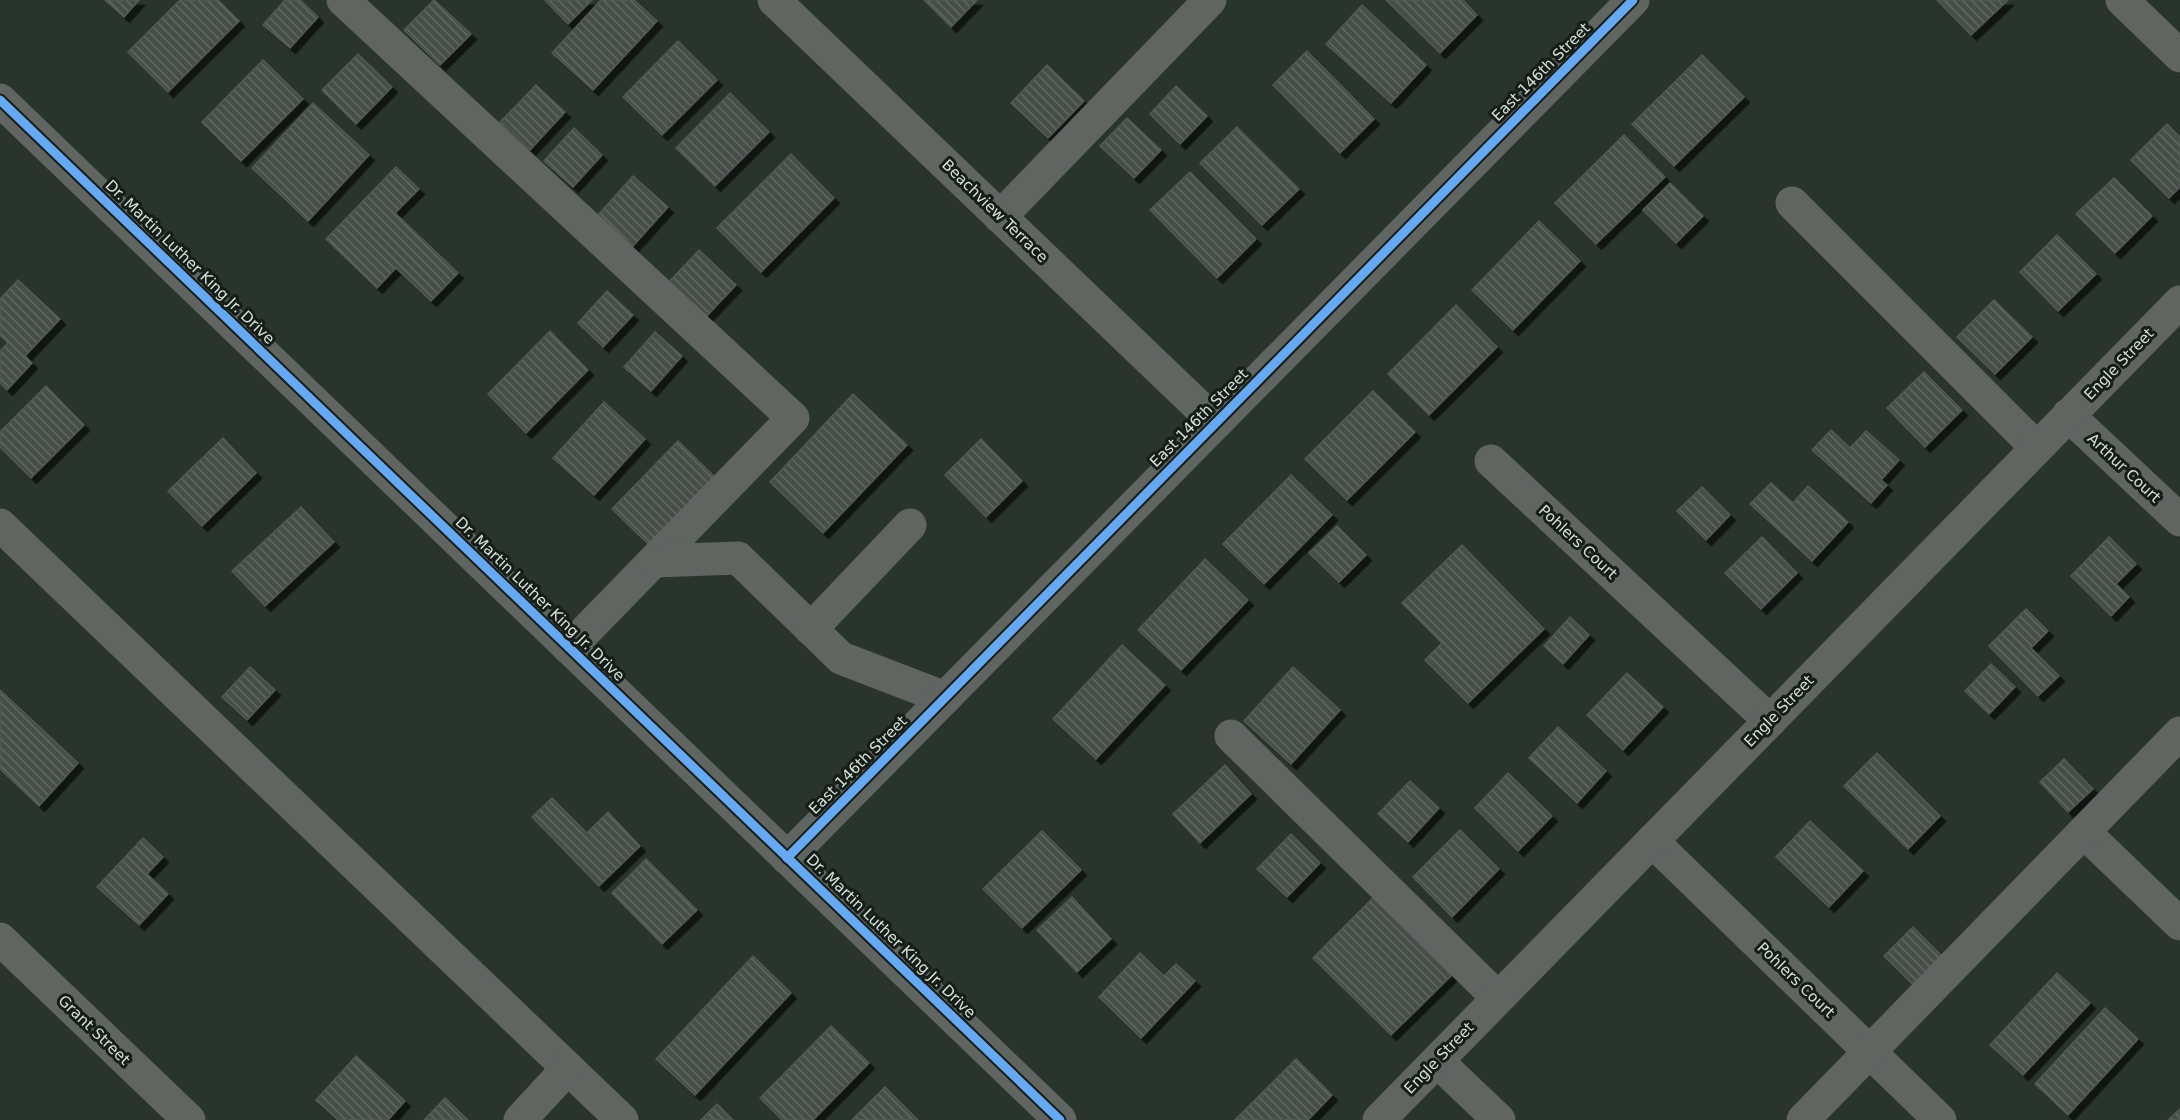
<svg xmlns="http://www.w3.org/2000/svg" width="2180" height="1120" font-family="'DejaVu Sans',sans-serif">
  <defs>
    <pattern id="building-back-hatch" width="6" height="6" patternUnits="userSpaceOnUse" patternTransform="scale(1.5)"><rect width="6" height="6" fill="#464e49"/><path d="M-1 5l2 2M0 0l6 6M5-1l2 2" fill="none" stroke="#606763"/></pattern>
    <filter id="shadow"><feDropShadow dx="5.5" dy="5.5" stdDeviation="0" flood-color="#0009"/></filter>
  </defs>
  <rect width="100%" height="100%" fill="#29342d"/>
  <g fill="url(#building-back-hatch)" stroke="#505953" stroke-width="1.5" filter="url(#shadow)">
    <polygon points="105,0 139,0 124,17"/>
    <polygon points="180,0 218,0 239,21 168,92 128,52"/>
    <polygon points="285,0 300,0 318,17 290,48 263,25"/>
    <polygon points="434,0 471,34 440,65 404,30"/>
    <polygon points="545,0 592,0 568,24"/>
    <polygon points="601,0 634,0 657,21 593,90 552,53"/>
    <polygon points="924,0 977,0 951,27"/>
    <polygon points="1386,0 1463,0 1477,15 1440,53"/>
    <polygon points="1937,0 2008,0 1971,35"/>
    <polygon points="1362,5 1426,65 1391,103 1326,44"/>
    <polygon points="678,41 717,80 662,135 623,97"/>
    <polygon points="1307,51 1374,119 1340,153 1273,85"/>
    <polygon points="358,54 392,87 356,124 322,90"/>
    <polygon points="1702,55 1744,97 1674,166 1632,124"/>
    <polygon points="263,60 303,99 241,161 202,122"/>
    <polygon points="1047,65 1084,101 1048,138 1011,103"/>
    <polygon points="536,85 565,112 530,150 500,122"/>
    <polygon points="1176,86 1207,116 1180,144 1150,114"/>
    <polygon points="730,93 769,132 715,186 676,148"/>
    <polygon points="313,103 369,155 308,221 252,168"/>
    <polygon points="1127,118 1161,150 1134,178 1100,146"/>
    <polygon points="2167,124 2180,137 2180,187 2169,198 2131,160"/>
    <polygon points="1237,127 1299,189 1262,225 1200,163"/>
    <polygon points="574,128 602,155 573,187 544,161"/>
    <polygon points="1624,135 1665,177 1596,244 1555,203"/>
    <polygon points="791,154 834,198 761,272 717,228"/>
    <polygon points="396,167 419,189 395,213 458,273 431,301 396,268 377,288 326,239"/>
    <polygon points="1190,172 1256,239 1217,278 1150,210"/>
    <polygon points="633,176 668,207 633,246 598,215"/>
    <polygon points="2114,178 2152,216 2115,253 2076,214"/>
    <polygon points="1670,183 1703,216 1676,243 1643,210"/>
    <polygon points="1539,221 1580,261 1513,330 1472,290"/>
    <polygon points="2057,235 2096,274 2058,311 2020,272"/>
    <polygon points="699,250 736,285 703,320 666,285"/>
    <polygon points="18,280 60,319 25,356 32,363 7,390 0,383 0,351 8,343 0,335 0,299"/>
    <polygon points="607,291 633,315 603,347 578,323"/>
    <polygon points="1994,300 2032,337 1995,374 1957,337"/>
    <polygon points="1456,305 1497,347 1429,415 1388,374"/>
    <polygon points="550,331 588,370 526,433 488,394"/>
    <polygon points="655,332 682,356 651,391 624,367"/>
    <polygon points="1924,372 1962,410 1925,447 1887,408"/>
    <polygon points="46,386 84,425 31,478 0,447 0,432"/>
    <polygon points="1373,391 1415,432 1347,500 1305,459"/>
    <polygon points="853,394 907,445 823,533 770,482"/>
    <polygon points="604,402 645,439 594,495 553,458"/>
    <polygon points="1831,430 1850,448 1866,431 1899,460 1881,480 1887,485 1871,503 1812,450"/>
    <polygon points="223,438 256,473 202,526 168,491"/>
    <polygon points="981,439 1022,481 986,517 945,475"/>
    <polygon points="678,441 716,478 650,546 612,509"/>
    <polygon points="1291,475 1332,515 1264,584 1223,544"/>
    <polygon points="1771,483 1793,503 1808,486 1848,522 1812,561 1750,504"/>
    <polygon points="1702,487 1730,515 1706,540 1677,511"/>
    <polygon points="301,507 334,542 265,606 232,571"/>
    <polygon points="1337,526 1366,555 1339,582 1309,553"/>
    <polygon points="1762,537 1797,573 1761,609 1725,573"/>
    <polygon points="2109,537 2136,564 2116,584 2129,597 2111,616 2071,576"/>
    <polygon points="1462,545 1544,629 1468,703 1425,660 1442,643 1402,603"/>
    <polygon points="1205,559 1248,600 1181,670 1138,630"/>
    <polygon points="2026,609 2048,631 2031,648 2059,676 2038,696 1989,646"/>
    <polygon points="1570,617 1589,635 1563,664 1544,646"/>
    <polygon points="1122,645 1165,685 1096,759 1053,719"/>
    <polygon points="1991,664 2015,687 1989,714 1965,691"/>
    <polygon points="250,667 275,690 247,720 222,697"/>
    <polygon points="1293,667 1340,710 1291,764 1244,721"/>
    <polygon points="1627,673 1663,707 1623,750 1587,715"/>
    <polygon points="0,690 78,763 39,806 0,769"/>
    <polygon points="1558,727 1606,771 1577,803 1529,758"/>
    <polygon points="1877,753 1940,816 1908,849 1844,786"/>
    <polygon points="2064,759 2093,789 2068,812 2040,782"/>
    <polygon points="1225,765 1251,794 1200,843 1173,814"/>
    <polygon points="1508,773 1552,816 1518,851 1475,808"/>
    <polygon points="1410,781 1439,808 1408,842 1378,814"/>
    <polygon points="552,798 587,833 608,812 640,846 599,886 532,817"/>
    <polygon points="1810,821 1863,871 1829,907 1776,857"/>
    <polygon points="1460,830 1499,869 1452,917 1413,877"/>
    <polygon points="1042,831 1081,870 1022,928 983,889"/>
    <polygon points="1291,834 1320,863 1287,897 1257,869"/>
    <polygon points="143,838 163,857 147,874 168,894 139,925 97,887"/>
    <polygon points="646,859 697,910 662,944 612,893"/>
    <polygon points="1378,893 1456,971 1391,1035 1313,958"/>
    <polygon points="1072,897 1111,939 1077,972 1037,930"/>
    <polygon points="1913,927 1942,956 1913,985 1884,956"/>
    <polygon points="1140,953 1164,976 1176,964 1195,981 1141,1038 1099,997"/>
    <polygon points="753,956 791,993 695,1095 656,1059"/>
    <polygon points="2057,973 2090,1003 2023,1075 1990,1045"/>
    <polygon points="2105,1008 2138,1039 2068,1115 2035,1084"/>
    <polygon points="831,1026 869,1063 813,1120 782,1120 760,1098"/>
    <polygon points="356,1056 405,1101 388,1120 338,1120 316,1100"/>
    <polygon points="1296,1059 1332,1095 1308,1120 1235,1120"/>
    <polygon points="885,1087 918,1120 852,1120"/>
    <polygon points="445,1098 468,1120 424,1120"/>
    <polygon points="717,1104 733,1120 701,1120"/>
    <polygon points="2180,1109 2180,1120 2168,1120"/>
  </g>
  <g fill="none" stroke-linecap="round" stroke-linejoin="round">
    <g stroke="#606562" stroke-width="33">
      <polyline points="343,0 793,418 569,648"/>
      <polyline points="774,0 1216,423"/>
      <polyline points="2122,0 2180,56"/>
      <polyline points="0,100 1060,1120"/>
      <polyline points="1792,203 2037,448"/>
      <polyline points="1000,217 1210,0"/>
      <polyline points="2068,415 2180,520"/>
      <polyline points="1491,461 1770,721"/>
      <polyline points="0,525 622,1120"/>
      <polyline points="654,561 738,558 841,658 945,698"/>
      <polyline points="811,629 910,525"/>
      <polyline points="1231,736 1498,998"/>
      <polyline points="2084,832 2180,924"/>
      <polyline points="1652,841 1940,1120"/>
      <polyline points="787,858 1633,0"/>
      <polyline points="0,939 189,1120"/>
      <polyline points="1437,1061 1499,1120"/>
      <polyline points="520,1120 568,1068"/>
      <polyline points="1379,1120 2180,302"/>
      <polyline points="1803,1120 2180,733"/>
    </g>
    <defs>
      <g id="cycleway">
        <polyline points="0,100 1060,1120"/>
        <polyline points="787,858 1633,0"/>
      </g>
    </defs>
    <use href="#cycleway" stroke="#141d17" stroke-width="13"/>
    <use href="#cycleway" stroke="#66a8f1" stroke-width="9"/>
  </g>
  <g text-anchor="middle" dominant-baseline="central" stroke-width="6" stroke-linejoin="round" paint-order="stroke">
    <g font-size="15" fill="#d7e2da" stroke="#141d17">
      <text transform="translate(1541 72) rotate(-45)">East 146th Street</text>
      <text transform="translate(995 211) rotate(44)">Beachview Terrace</text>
      <text transform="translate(190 262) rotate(44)">Dr. Martin Luther King Jr. Drive</text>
      <text transform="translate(2119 364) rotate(-46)">Engle Street</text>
      <text transform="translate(1199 418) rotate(-45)">East 146th Street</text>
      <text transform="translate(2124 468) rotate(43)">Arthur Court</text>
      <text transform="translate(1578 542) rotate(43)">Pohlers Court</text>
      <text transform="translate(540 599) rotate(44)">Dr. Martin Luther King Jr. Drive</text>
      <text transform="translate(1779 711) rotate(-46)">Engle Street</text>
      <text transform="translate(858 765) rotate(-45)">East 146th Street</text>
      <text transform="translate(891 936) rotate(44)">Dr. Martin Luther King Jr. Drive</text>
      <text transform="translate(1796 980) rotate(44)">Pohlers Court</text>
      <text transform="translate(94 1030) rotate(44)">Grant Street</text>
      <text transform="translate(1439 1058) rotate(-46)">Engle Street</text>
    </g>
  </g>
</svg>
